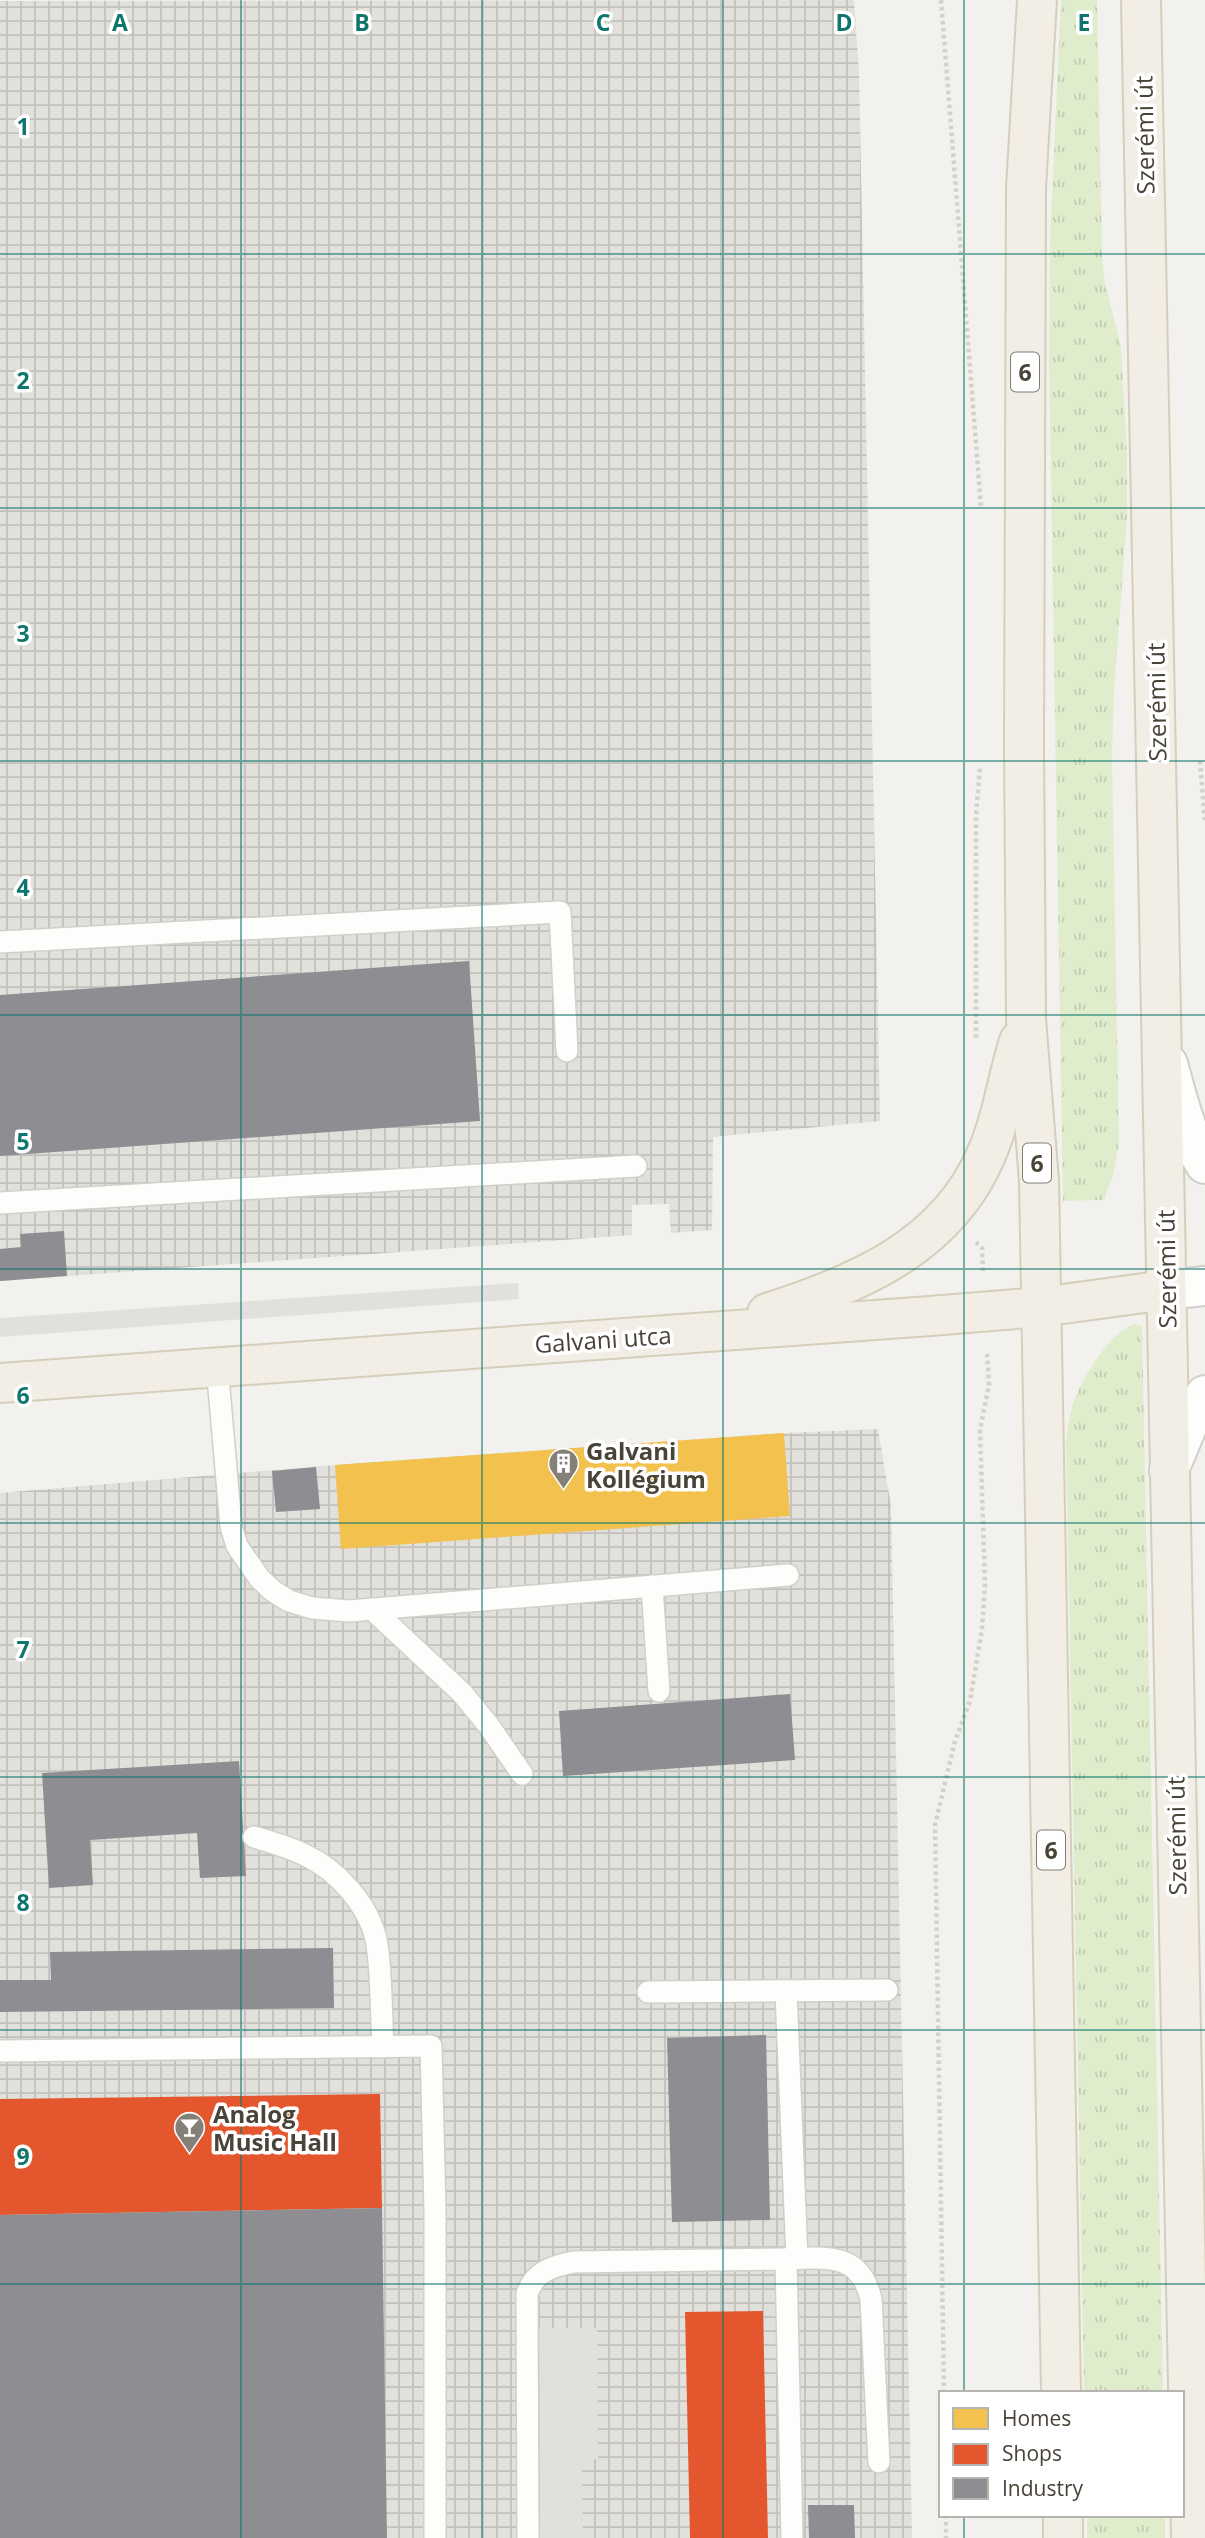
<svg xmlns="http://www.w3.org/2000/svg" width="1205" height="2538" font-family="'Open Sans',sans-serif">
  <defs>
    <pattern id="industrial-grid" width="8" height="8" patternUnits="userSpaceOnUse" patternTransform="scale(1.75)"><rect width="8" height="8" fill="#e2e0db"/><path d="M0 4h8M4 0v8" fill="none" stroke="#c3c1bd"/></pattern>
    <pattern id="grass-tufts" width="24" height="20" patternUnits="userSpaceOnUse" patternTransform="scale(1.75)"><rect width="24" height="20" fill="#dfedcd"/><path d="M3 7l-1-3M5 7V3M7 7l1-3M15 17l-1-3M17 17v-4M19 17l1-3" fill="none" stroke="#c1ccb1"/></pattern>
  </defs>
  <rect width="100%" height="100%" fill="#f2f1ed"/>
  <g fill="url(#industrial-grid)">
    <polygon points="854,0 859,72 880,1121 713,1137 712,1230 671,1233 669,1204 632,1205 632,1235 0,1281 0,1"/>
    <polygon points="878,1429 891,1506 912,2538 0,2538 0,1493 335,1465 784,1433"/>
  </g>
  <g fill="url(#grass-tufts)">
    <polygon points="1061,0 1097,0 1102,255 1104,279 1121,347 1127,455 1127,517 1114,690 1112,756 1119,1144 1113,1175 1104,1200 1063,1201 1049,358 1050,241"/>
    <path d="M1135 1324 1142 1326 1163 2393H1084L1066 1441C1068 1429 1069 1416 1073 1404 1081 1381 1111 1329 1135 1324Z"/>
    <rect x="1087" y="2515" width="78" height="23"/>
  </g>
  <g fill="#e2e0dc">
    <polygon points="518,1283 519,1299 0,1337 0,1318"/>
    <polygon points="539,2328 597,2328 598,2459 582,2460 583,2538 540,2538"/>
  </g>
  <polygon fill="#f2c14e" points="784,1433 790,1516 341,1549 335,1465"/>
  <g fill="#e4572e">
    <polygon points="380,2094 382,2208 0,2215 0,2099"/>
    <polygon points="763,2311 768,2538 690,2538 685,2312"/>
  </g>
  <g fill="#8d8d92">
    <polygon points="469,961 480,1121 0,1156 0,995"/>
    <polygon points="64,1231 67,1276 0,1281 0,1249 21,1247 20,1234"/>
    <polygon points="316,1467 320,1509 276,1512 272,1471"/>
    <polygon points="790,1694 795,1760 563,1776 559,1711"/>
    <polygon points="239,1761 246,1876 200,1878 197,1833 90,1840 93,1885 49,1888 42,1773"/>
    <polygon points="333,1948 334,2008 0,2012 0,1980 51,1980 50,1952"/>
    <polygon points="766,2035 770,2220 672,2222 667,2038"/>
    <polygon points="382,2208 387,2538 0,2538 0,2215"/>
    <polygon points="808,2505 854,2505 855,2538 809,2538"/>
  </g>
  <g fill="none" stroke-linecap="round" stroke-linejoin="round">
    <defs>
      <g id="service">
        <polyline points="0,942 560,912 567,1051"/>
        <polyline points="0,1203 636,1166"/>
        <polyline points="217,1366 231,1526 237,1546 260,1579 273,1591 289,1601 312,1608 349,1611 788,1575"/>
        <polyline points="652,1586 659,1691"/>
        <polyline points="372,1609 462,1693 489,1726 522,1774"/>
        <path d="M254 1837C271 1842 289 1847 305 1855 337 1870 368 1904 376 1939 382 1969 381 2015 383 2047"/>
        <polyline points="786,1991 797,2259"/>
        <polyline points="648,1992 887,1990"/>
        <polyline points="0,2051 431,2046 435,2212 435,2538"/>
        <path d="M786 2259C825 2258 860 2251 871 2299L879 2462"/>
        <path d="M528 2538 527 2294C534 2272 552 2266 574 2262L786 2259 792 2538"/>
      </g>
      <g id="minor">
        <path d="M1168 1064C1178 1099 1185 1133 1205 1164"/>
        <polyline points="1166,1290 1205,1286"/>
        <polyline points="1169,1470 1192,1415 1205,1395"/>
      </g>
      <g id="primary">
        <polyline points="1037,0 1026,188 1024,745 1026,1019 1039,1181 1061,2393"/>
        <polyline points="1141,0 1191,2538"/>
        <path d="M767 1313C856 1285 947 1247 986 1155 1002 1119 1007 1079 1019 1041"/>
        <polyline points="0,1383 930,1316 1041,1307 1166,1290"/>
        <polyline points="1063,2515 1063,2538"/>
      </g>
    </defs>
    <use href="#service" stroke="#d0cfcb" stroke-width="24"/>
    <use href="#minor" stroke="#d0cfcb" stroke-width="42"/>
    <use href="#primary" stroke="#d5ceba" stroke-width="42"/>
    <g stroke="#d2d1cb" stroke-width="4.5" stroke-dasharray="3.5 3.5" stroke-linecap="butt">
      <polyline points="941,0 981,507"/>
      <polyline points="1200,761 1205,822"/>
      <polyline points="976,1038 976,816 980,767"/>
      <polyline points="976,1242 982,1248 983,1272"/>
      <polyline points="944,2393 935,1825 955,1741 970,1701 982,1629 985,1584 980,1430 989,1385 987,1351"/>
      <polyline points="946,2515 946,2538"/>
    </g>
    <use href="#service" stroke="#fdfdfc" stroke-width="21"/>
    <use href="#minor" stroke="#fdfdfc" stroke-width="38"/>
    <use href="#primary" stroke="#f2eee5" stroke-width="38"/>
  </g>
  <path fill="none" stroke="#0f766e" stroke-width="2" stroke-opacity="0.55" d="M241 0V2538M482 0V2538M723 0V2538M964 0V2393M0 254H1205M0 508H1205M0 761H1205M0 1015H1205M0 1269H1205M0 1523H1205M0 1777H1205M0 2030H1205M0 2284H1205M964 2515V2538"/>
  <defs>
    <symbol id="building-pin" viewBox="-11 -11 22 30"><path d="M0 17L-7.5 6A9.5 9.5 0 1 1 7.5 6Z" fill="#848077" stroke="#fff"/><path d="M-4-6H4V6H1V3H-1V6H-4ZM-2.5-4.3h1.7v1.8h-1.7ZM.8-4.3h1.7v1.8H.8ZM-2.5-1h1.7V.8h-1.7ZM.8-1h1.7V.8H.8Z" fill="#fff"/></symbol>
    <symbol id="bar-pin" viewBox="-11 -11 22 30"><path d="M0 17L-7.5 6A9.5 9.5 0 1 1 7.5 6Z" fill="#848077" stroke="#fff"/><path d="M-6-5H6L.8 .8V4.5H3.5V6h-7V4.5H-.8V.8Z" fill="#fff"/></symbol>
  </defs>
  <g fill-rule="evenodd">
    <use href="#building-pin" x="546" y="1446" width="35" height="47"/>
    <use href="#bar-pin" x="172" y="2110" width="35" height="47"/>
  </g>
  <g text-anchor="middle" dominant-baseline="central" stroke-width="7" stroke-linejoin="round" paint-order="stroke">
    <g fill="#fff" stroke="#807b74" stroke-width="2">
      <rect x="1011" y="352.5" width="28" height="39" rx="5"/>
      <rect x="1023" y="1143.5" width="28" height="39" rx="5"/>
      <rect x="1037" y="1830.5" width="28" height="39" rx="5"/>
    </g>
    <g font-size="23" font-weight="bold" fill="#494338">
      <text x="1025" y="372">6</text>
      <text x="1037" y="1163">6</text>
      <text x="1051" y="1850">6</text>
    </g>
    <g font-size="24" fill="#494338" stroke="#fff">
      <text transform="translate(1144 135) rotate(-91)">Szerémi út</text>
      <text transform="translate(1156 702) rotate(-91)">Szerémi út</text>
      <text transform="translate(1166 1269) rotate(-91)">Szerémi út</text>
      <text transform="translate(603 1339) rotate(-4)">Galvani utca</text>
      <text transform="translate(1176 1836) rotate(-91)">Szerémi út</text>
    </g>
    <g font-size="24" font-weight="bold" fill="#494338" stroke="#fff" text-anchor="start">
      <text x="586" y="1450">Galvani<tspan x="586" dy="28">Kollégium</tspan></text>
      <text x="213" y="2113">Analog<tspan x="213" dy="28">Music Hall</tspan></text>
    </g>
  </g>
  <g font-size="23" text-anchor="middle" font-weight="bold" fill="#0f766e" stroke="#fff" stroke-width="7" stroke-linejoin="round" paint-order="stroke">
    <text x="120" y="31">A</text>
    <text x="362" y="31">B</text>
    <text x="603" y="31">C</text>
    <text x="844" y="31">D</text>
    <text x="1084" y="31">E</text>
    <text x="23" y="135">1</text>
    <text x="23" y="389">2</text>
    <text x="23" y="642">3</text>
    <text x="23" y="896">4</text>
    <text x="23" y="1150">5</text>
    <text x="23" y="1404">6</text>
    <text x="23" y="1658">7</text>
    <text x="23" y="1911">8</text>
    <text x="23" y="2165">9</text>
  </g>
  <rect x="939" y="2391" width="245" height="126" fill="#ffffff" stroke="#b6b4af" stroke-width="2"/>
  <rect x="953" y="2408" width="35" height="21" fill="#f2c14e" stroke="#b6b4af" stroke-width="2"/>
  <text x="1002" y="2426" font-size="21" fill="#494338">Homes</text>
  <rect x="953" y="2444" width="35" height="21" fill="#e4572e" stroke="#b6b4af" stroke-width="2"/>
  <text x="1002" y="2461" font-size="21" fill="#494338">Shops</text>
  <rect x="953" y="2478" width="35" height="21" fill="#8d8d92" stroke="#b6b4af" stroke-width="2"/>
  <text x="1002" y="2496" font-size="21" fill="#494338">Industry</text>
</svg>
